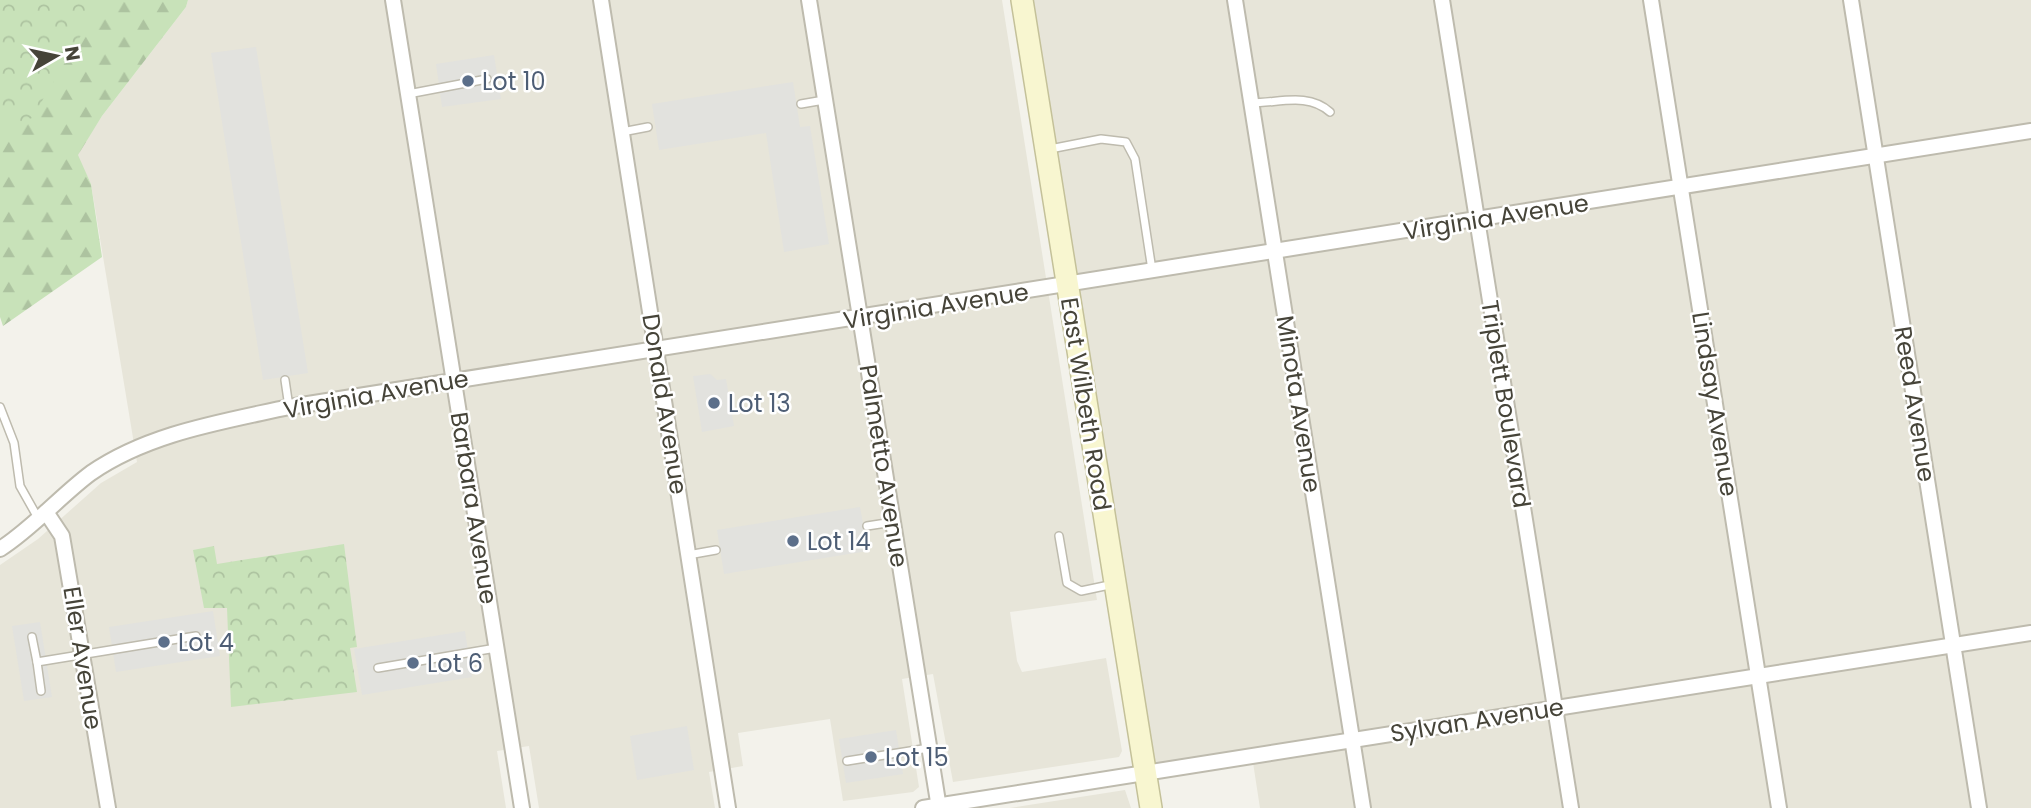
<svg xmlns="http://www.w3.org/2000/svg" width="2031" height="808" font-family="Poppins,sans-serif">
  <defs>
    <pattern id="forest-firs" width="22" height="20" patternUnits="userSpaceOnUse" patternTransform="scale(1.75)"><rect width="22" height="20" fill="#c8e2b9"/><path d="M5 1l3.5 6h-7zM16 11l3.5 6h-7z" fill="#adc3a0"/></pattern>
    <pattern id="park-crowns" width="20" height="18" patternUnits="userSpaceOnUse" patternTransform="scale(1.75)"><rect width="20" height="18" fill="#c8e2b9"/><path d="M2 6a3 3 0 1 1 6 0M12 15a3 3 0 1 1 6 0" fill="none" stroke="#adc3a0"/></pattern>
  </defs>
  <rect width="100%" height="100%" fill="#f3f2eb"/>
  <g fill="#e7e5d9">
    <polygon points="188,0 1002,0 1097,600 1010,612 1017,661 1022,672 1106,658 1122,751 1119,757 953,782 933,674 902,679 919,787 913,792 843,801 830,719 738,733 743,766 709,772 715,808 539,808 529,746 497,751 506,808 0,808 0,565 38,539 101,483 137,462 91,184 77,155 102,116 186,7"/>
    <polygon points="1022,0 2031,0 2031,808 1260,808 1252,756 1145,773"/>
    <polygon points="1125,790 1131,808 1010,808"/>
  </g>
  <polygon fill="url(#forest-firs)" points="0,0 188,0 186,7 102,116 78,155 91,184 102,257 3,326 0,317"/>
  <g fill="url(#park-crowns)">
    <polygon points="0,0 102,0 32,118 0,129"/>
    <polygon points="344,544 357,647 350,648 357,692 231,707 227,608 204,608 193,550 214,546 217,564"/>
  </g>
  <g fill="#e2e2de">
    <polygon points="256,47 308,373 263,380 211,53"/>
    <polygon points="494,55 501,99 442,107 436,64"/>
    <polygon points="793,82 800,127 810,126 829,244 784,252 766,133 659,150 652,104"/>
    <polygon points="710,374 717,380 726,379 734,426 702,432 693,376"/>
    <polygon points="860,507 868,551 724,574 717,530"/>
    <polygon points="213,611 220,656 116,672 109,627"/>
    <polygon points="40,622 52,697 24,701 12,626"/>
    <polygon points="465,631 472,677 362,695 354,649"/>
    <polygon points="687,726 694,770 637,780 630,736"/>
    <polygon points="896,730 903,774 846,783 839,739"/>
  </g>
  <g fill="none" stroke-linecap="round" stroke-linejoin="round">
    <defs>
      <g id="lane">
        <polyline points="408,94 487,79"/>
        <path d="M1251 103C1279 103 1308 92 1330 112"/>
        <polyline points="801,104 824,100"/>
        <polyline points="622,132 648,127"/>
        <polyline points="1050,149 1101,139 1126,142 1135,159 1152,270"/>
        <polyline points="285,380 289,407"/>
        <polyline points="0,407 14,443 20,486 38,518"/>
        <polyline points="867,526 893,522"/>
        <polyline points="1059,536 1067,583 1081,591 1114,584"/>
        <polyline points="688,555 716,550"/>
        <polyline points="32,637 37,662"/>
        <polyline points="378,668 496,648"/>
        <polyline points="41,691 37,662 196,636"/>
        <polyline points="847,761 929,748"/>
      </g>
      <g id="street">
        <polyline points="393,0 522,808"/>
        <polyline points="601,0 728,808"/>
        <polyline points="809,0 939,808"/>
        <polyline points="1235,0 1363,808"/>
        <polyline points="1442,0 1571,808"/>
        <polyline points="1651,0 1779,808"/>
        <polyline points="1851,0 1979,808"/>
        <polyline points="46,512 62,536 108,808"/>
        <path d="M0 549C33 528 60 496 91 473 149 433 222 422 289 407L2031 131"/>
        <polyline points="923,808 2031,633"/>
      </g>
      <polyline id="secondary" points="1022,0 1151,808"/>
    </defs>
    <use href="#lane" stroke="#bebbae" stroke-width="10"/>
    <use href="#street" stroke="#bebbae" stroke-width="18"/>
    <use href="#secondary" stroke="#c4c199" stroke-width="24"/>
    <use href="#lane" stroke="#fff" stroke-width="7"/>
    <use href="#street" stroke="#fff" stroke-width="14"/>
    <use href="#secondary" stroke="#f8f6d0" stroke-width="21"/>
  </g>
  <g fill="#5c6f8a" stroke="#fff" stroke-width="2.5">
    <circle cx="468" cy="81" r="7"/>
    <circle cx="714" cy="403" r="7"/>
    <circle cx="793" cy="541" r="7"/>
    <circle cx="164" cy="642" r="7"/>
    <circle cx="413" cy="663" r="7"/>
    <circle cx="871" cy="757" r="7"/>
  </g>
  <g text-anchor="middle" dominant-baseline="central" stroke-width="5" stroke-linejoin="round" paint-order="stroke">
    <g font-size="24" fill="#4e5e75" stroke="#fff" text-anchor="start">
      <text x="482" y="81">Lot 10</text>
      <text x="728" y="403">Lot 13</text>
      <text x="807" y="541">Lot 14</text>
      <text x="178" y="642">Lot 4</text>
      <text x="427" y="663">Lot 6</text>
      <text x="885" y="757">Lot 15</text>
    </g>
    <g font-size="24" fill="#464439" stroke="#fff">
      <text transform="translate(1496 217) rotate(-9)">Virginia Avenue</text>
      <text transform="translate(936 306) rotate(-9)">Virginia Avenue</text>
      <text transform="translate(376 394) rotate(-10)">Virginia Avenue</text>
      <text transform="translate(665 404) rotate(81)">Donald Avenue</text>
      <text transform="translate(1086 404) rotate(81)">East Wilbeth Road</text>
      <text transform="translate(1299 404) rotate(81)">Minota Avenue</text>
      <text transform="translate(1506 404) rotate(81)">Triplett Boulevard</text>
      <text transform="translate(1715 404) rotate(81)">Lindsay Avenue</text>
      <text transform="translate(1915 404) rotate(81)">Reed Avenue</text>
      <text transform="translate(884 466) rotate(81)">Palmetto Avenue</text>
      <text transform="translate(474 508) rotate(81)">Barbara Avenue</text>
      <text transform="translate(83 658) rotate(81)">Eller Avenue</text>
      <text transform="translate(1477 720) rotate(-9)">Sylvan Avenue</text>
    </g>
  </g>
  <g transform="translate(56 56) rotate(81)" stroke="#ffffff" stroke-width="5" paint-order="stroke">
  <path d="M0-5L12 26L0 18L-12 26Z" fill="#464439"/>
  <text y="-10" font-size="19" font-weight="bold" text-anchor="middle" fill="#464439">N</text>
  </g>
</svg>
